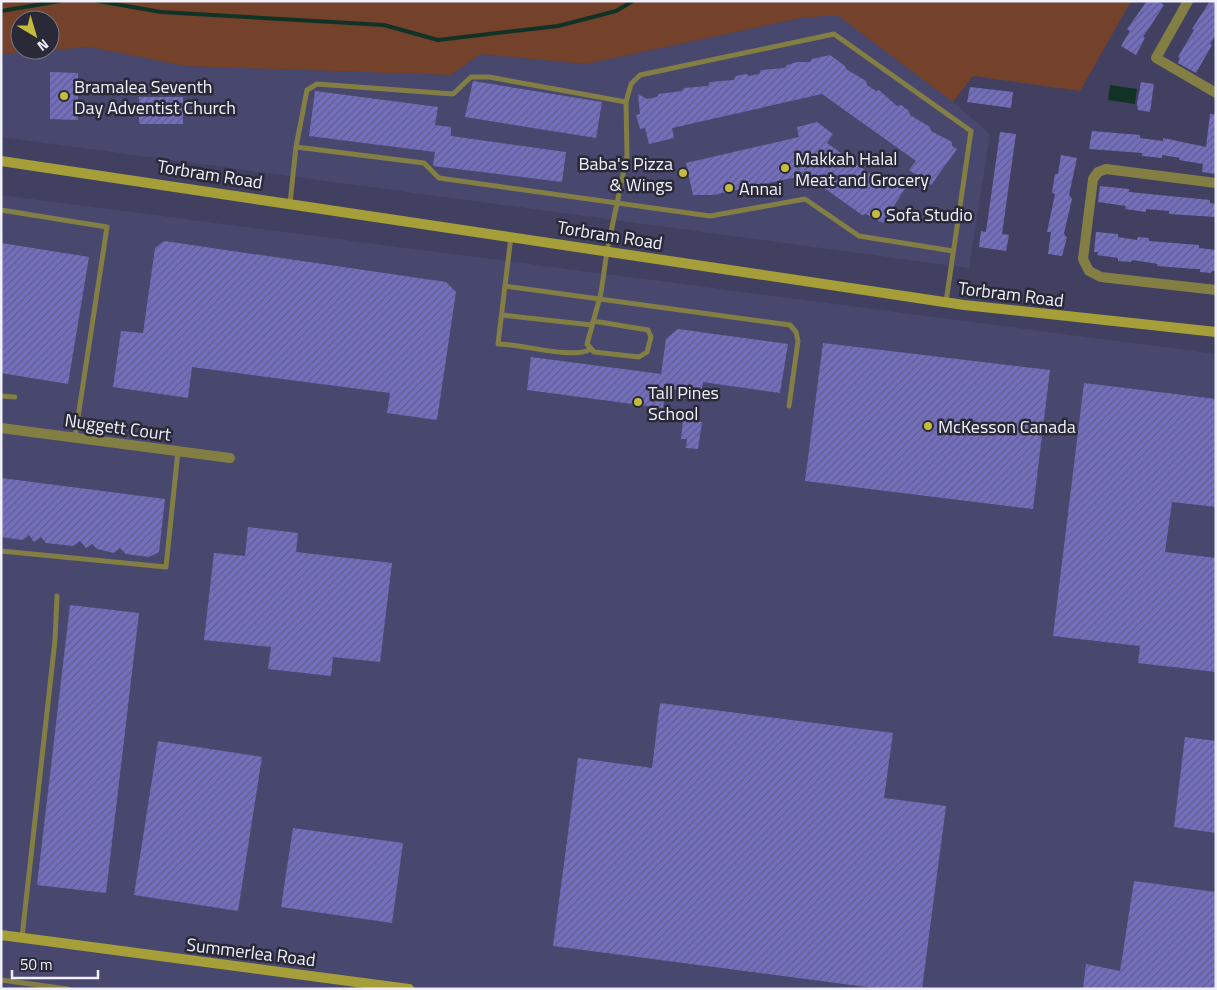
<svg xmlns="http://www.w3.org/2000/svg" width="1217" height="990" font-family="'Titillium Web',sans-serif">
  <defs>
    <pattern id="building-hatch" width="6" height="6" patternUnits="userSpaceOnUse" patternTransform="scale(1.25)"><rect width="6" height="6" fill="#746fbd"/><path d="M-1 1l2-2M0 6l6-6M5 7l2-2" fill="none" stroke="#605d8a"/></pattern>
  </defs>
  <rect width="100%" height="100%" fill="#414060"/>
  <g fill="#48476e">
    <polygon points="837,14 953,102 990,134 969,268 1,137 1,54 89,47 185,66 451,75 480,54 586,64 801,18"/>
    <polygon points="1,195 1216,354 1216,989 1,989"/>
  </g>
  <path fill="#74422b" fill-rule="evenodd" d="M1 1H1131L1080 91 973 76 953 102 837 15 801 18 586 64 480 54 451 75 185 66 89 47 1 54ZM20 20H50V50H20Z"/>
  <polygon fill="#113326" points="1110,85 1137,89 1135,104 1108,100"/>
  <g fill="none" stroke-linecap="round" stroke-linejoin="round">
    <g stroke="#113326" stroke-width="4">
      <polyline points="98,1 161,12 384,25 438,40 558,26 616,11 633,1"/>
      <polyline points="1,11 60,1"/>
    </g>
  </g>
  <g fill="url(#building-hatch)">
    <polygon points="1147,1 1157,1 1164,5 1143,37 1145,38 1136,55 1121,46 1130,31 1127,29"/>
    <polygon points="1210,1 1216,1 1216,34 1210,44 1212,45 1196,73 1178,63 1180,58 1178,57 1194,30 1192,29"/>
    <polygon points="830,55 845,66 846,69 866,81 867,85 876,91 879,90 897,106 901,105 909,111 910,115 930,127 931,131 952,142 952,146 957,149 931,185 909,170 916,161 822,94 672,128 674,138 649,144 645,128 640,129 636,115 640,114 638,94 647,99 657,97 659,94 682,91 684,88 708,86 710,82 734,80 736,76 746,74 749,76 759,74 761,70 785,68 787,65 797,62 810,62 812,59"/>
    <polygon points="50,72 78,73 78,120 50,119"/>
    <polygon points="473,81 602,102 596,138 465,117"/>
    <polygon points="1141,82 1154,84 1150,112 1138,110 1137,104"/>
    <polygon points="970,87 1013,92 1011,108 967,102"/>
    <polygon points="315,91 438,107 435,125 451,127 451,136 566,152 562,182 433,166 435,152 309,136"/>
    <rect x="139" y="97" width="44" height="27"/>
    <polygon points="1210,114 1216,114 1216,174 1202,172 1203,164 1179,160 1180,158 1162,155 1162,158 1142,156 1142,153 1089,149 1092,131 1140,135 1140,138 1163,141 1163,138 1206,147"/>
    <polygon points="817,122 833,134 827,143 890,188 896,179 906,187 883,223 866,214 862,215 806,175 713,195 693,195 686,163 799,137 797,127"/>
    <polygon points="1000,132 1016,134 1002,234 1009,235 1006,251 979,247 981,231 986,232"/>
    <polygon points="1061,155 1077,158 1069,195 1072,199 1064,233 1065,236 1067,237 1062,256 1048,254 1051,232 1047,232 1055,194 1052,193 1055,174 1058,174"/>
    <polygon points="1100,186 1129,189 1129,192 1210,200 1210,203 1216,204 1216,217 1169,214 1169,211 1146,209 1146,212 1125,209 1126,206 1098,202"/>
    <polygon points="1096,232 1118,234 1118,237 1137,240 1138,237 1149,238 1149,241 1199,245 1199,248 1216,250 1216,271 1212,271 1211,273 1200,272 1200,269 1195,269 1157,266 1158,264 1132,260 1131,262 1118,261 1118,258 1097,255 1098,252 1094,252"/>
    <polygon points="164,241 446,282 456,292 437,420 387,413 390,393 192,367 188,398 113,387 121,331 143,333 155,248"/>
    <polygon points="1,243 89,257 68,384 1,373"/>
    <polygon points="678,329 788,344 780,393 703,382 701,393 674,390 665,397 663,408 527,390 531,357 661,374 666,339"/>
    <polygon points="823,343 1050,370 1033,509 805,481"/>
    <polygon points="1084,383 1216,399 1216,507 1172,502 1165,552 1216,558 1216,672 1138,663 1140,646 1053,636"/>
    <polygon points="683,420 702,422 698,449 686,448 687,439 681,439"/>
    <polygon points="1,478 165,499 159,552 149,557 126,554 120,548 114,553 97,549 92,544 86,548 80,541 73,546 46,543 41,537 34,542 29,535 23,540 1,537"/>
    <polygon points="248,527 298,533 296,552 392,563 380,662 333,657 331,676 268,669 271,647 204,640 214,553 245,556"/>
    <polygon points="70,605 139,613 106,893 37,885"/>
    <polygon points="660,703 893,733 884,798 946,806 922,989 882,989 553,946 578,758 652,768"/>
    <polygon points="1185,737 1216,741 1216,833 1174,827"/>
    <polygon points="158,741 262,757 238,911 134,895"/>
    <polygon points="293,828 403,843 392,923 281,907"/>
    <polygon points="1134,881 1216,892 1216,989 1083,989 1086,964 1120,971"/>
  </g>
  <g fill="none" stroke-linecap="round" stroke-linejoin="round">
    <g stroke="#837e44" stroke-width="5">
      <polyline points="626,102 489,77 471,77 453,94 317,84 307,90 296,147 424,163 439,178 710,216 805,199 859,236 953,251"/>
      <polyline points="290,203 296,147"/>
      <polyline points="1,210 107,227 75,437"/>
      <path d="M511 236 498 344C522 344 571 359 589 350"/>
      <polyline points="505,286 790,325 796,332 798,341 789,406"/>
      <polyline points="502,315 592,325"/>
      <polyline points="593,321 648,330 651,337 647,352 639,357 594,352 587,344 589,337 601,293 607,251 627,156 626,102 631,84 640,75 834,34 971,131 946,302"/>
      <polyline points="1,396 15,397"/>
      <polyline points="1,551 166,567 178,451"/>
      <polyline points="22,937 55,640 57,596"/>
      <polyline points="1,980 68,989"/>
    </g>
    <g stroke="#837e44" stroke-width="10">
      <polyline points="1188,1 1156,58 1216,93"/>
      <polyline points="1216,183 1106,169 1098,172 1093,179 1083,259 1089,271 1101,277 1216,290"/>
      <polyline points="1,428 230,458"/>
    </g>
    <g stroke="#a69e39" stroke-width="10">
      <polyline points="1,161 964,305 1216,332"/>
      <polyline points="1,935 409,989"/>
    </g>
  </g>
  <g fill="#c5bc3d" stroke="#292938" stroke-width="2">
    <circle cx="64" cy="96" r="5"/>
    <circle cx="785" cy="168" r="5"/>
    <circle cx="683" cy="173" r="5"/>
    <circle cx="729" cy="188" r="5"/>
    <circle cx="876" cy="214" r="5"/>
    <circle cx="638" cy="402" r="5"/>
    <circle cx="928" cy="426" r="5"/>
  </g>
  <g text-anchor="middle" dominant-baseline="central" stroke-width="5" stroke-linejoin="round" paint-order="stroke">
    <g font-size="18" fill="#f0f0fc" stroke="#292938" text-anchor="start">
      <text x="74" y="86">Bramalea Seventh<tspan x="74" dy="21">Day Adventist Church</tspan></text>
      <text x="795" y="158">Makkah Halal<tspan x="795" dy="21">Meat and Grocery</tspan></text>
      <text x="673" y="163" text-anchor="end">Baba's Pizza<tspan x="673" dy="21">&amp; Wings</tspan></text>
      <text x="739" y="188">Annai</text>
      <text x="886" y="214">Sofa Studio</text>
      <text x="648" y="392">Tall Pines<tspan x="648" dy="21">School</tspan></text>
      <text x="938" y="426">McKesson Canada</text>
    </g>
    <g font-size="18" fill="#f0f0fc" stroke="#292938">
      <text transform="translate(210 174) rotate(9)">Torbram Road</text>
      <text transform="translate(610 235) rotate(9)">Torbram Road</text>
      <text transform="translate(1011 294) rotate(7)">Torbram Road</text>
      <text transform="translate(118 427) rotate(8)">Nuggett Court</text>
      <text transform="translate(251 952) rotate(7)">Summerlea Road</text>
    </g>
  </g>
  <rect width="1217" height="990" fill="none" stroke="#f0f0fc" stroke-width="5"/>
  <g transform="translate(35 35) rotate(142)"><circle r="24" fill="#292938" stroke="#797986"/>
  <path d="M0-4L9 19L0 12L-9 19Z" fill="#c5bc3d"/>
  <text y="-8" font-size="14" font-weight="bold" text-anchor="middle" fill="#f0f0fc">N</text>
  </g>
  <path d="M12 970v8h86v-8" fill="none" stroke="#f0f0fc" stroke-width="2.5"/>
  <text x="20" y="970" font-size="15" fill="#f0f0fc" stroke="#292938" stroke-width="4" paint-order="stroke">50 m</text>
</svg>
